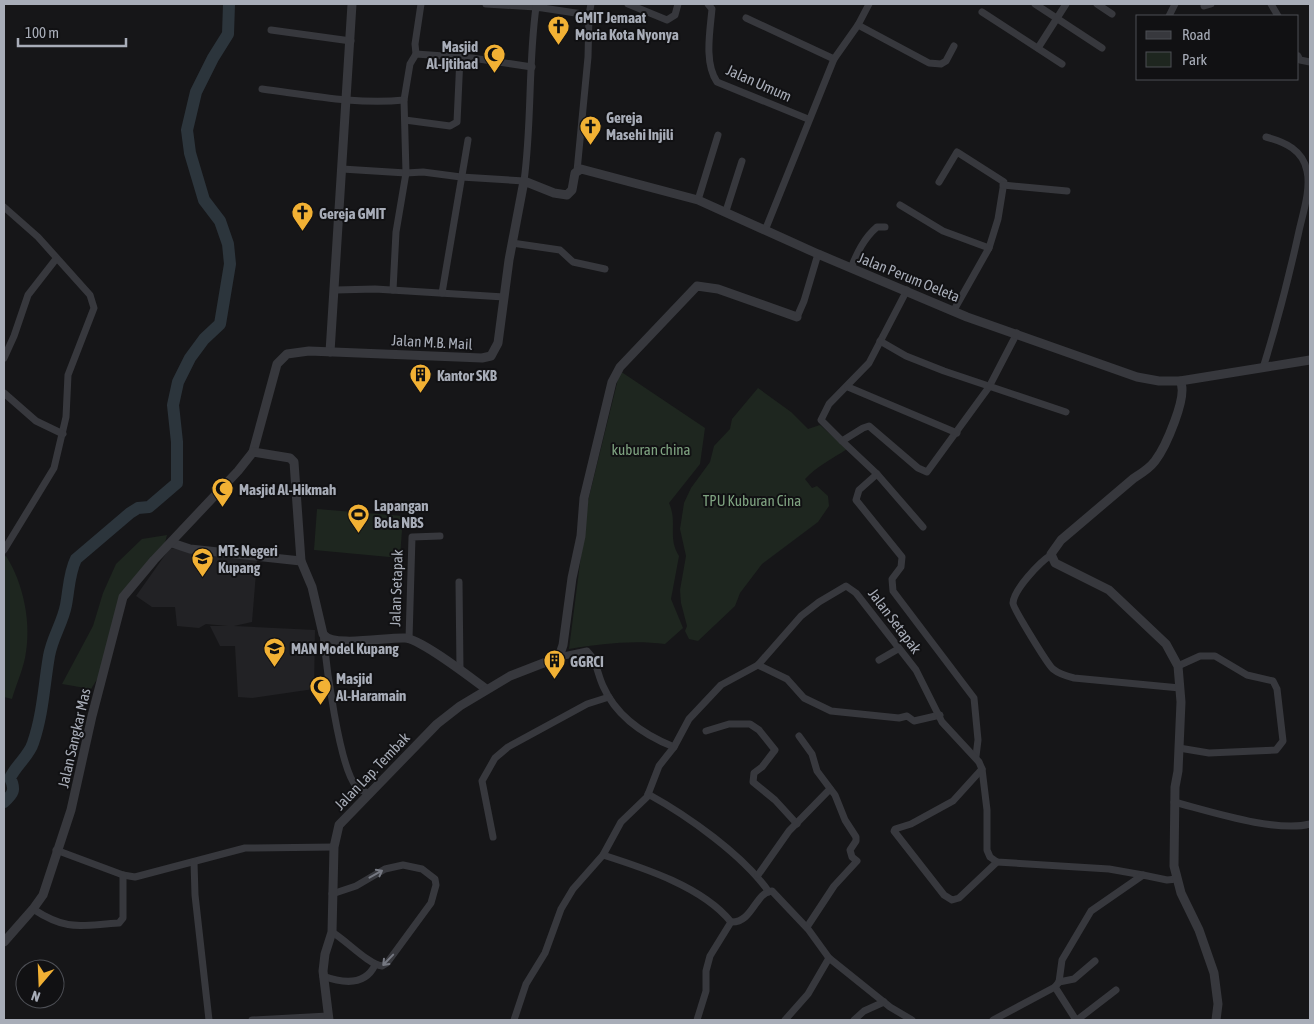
<svg xmlns="http://www.w3.org/2000/svg" width="1314" height="1024" font-family="'Asap Condensed',sans-serif">
  <rect width="100%" height="100%" fill="#161618"/>
  <polygon fill="#222225" points="170,548 257,561 252,622 234,626 315,630 314,689 252,698 238,697 235,646 220,646 210,626 228,626 206,624 199,628 177,626 175,607 152,607 136,596"/>
  <g fill="#1e261f">
    <path d="M620 371 705 428 700 464 669 503C678 523 667 537 679 556L671 599 683 628 665 644C631 640 602 644 569 649L588 501Z"/>
    <path d="M758 388 791 412 808 429 820 425 847 449C832 459 817 466 805 479L812 488 817 486 828 496 829 506 818 522 762 564 740 593 735 606 698 641 689 639 685 631 687 626 681 603 680 590 686 556 680 529 684 503 691 488 710 462 714 446 730 429 732 419Z"/>
    <polygon points="317,509 403,516 400,558 314,550"/>
    <polygon points="167,535 162,554 131,589 113,621 101,673 91,689 62,684 93,626 103,593 116,564 142,539"/>
    <path d="M6 556C24 584 32 625 25 658 22 672 16 685 12 699L4 697V557Z"/>
  </g>
  <g fill="none" stroke-linecap="round" stroke-linejoin="round">
    <path stroke="#2c353c" stroke-width="12" d="M4 802C13 794 16 790 10 778 16 765 29 756 33 743 43 714 44 685 49 656 52 638 63 622 66 605 69 589 69 573 76 559L130 513 138 508 149 507 177 483V442L173 405 178 382 190 358 204 339 220 324 230 264 228 244 220 221 204 200 190 153 187 130 196 92 213 58 228 34 229 4"/>
    <g stroke="#37383d" stroke-width="7">
      <polyline points="486,4 536,7"/>
      <polyline points="628,4 667,20 675,15 678,4"/>
      <path d="M708 4 712 9C710 31 704 63 717 82L808 119"/>
      <polyline points="1035,4 1102,48"/>
      <polyline points="1097,4 1112,14"/>
      <polyline points="1271,4 1278,16"/>
      <polyline points="1204,6 1211,4"/>
      <polyline points="982,12 1062,64"/>
      <polyline points="1169,16 1175,4"/>
      <polyline points="746,18 834,59"/>
      <polyline points="858,25 929,63 941,64 946,61 954,46"/>
      <polyline points="271,30 351,41"/>
      <polyline points="1038,48 1066,4"/>
      <polyline points="416,54 415,44 421,4"/>
      <polyline points="1298,56 1300,60 1310,62"/>
      <path d="M262 89C308 95 358 105 404 100L410 64 416 54 472 58 532 67"/>
      <polyline points="405,120 450,126 457,122 460,57"/>
      <path d="M342 169 406 173 423 172 461 177 524 181C532 123 528 65 536 7L589 15 591 4"/>
      <polyline points="577,171 588,57 589,15"/>
      <polyline points="939,182 957,152 1004,182 998,219 989,248"/>
      <polyline points="1003,185 1067,191"/>
      <polyline points="698,200 718,135"/>
      <polyline points="900,205 943,231 989,248 954,310"/>
      <polyline points="4,207 38,237 90,295 94,308 68,375 66,417 54,468 4,550"/>
      <polyline points="726,211 742,161"/>
      <polyline points="766,228 834,59 858,25 869,4"/>
      <polyline points="512,243 560,250 573,262 605,269"/>
      <path d="M851 268C857 253 864 238 877 227H885"/>
      <polyline points="336,290 375,289 504,297"/>
      <polyline points="393,290 396,232 406,173 404,100"/>
      <polyline points="907,290 869,363 829,404 821,420 842,441 863,428 869,426 918,468 927,472 989,387 1017,333"/>
      <polyline points="442,293 468,140"/>
      <polyline points="797,317 804,301 818,254"/>
      <polyline points="880,341 906,356 944,371 1066,412"/>
      <polyline points="4,358 14,336 28,295 56,259"/>
      <path d="M1263 368C1277 323 1289 277 1299 231 1303 213 1311 189 1307 171 1303 150 1285 142 1266 137"/>
      <polyline points="848,387 957,433"/>
      <polyline points="4,393 36,421 63,434"/>
      <polyline points="842,441 877,474 923,527"/>
      <polyline points="877,474 859,490 856,500 902,557 901,567 892,579 893,591 974,698 978,740 976,756"/>
      <path d="M1051 555C1040 562 1014 589 1013 603 1013 608 1048 665 1053 669 1059 674 1066 676 1074 678L1180 688"/>
      <polyline points="459,582 460,670"/>
      <path d="M323 634C326 663 339 767 356 786 359 790 366 792 370 794"/>
      <polyline points="409,639 412,537 440,536"/>
      <path d="M559 657 587 651C597 661 597 673 603 686 616 716 644 735 674 747"/>
      <polyline points="879,660 898,649"/>
      <polyline points="758,665 787,679 804,698 831,711 899,718 907,716 914,721 940,715"/>
      <polyline points="1178,666 1200,656 1215,656 1247,675 1273,681 1277,689 1283,741 1276,750 1209,753 1179,748"/>
      <polyline points="706,731 729,724 750,724 759,730 775,750 762,767 754,773 753,782 775,800 797,824"/>
      <polyline points="799,736 812,754 817,771 835,795 845,820 856,837 856,841 850,850 852,857 857,861 834,886 807,927"/>
      <polyline points="982,769 953,801 911,824 895,829 894,831 944,895 952,900 959,898 997,862"/>
      <path d="M648 794C688 816 743 855 769 892"/>
      <path d="M1174 802C1209 811 1276 833 1310 824"/>
      <polyline points="493,837 482,781 495,758 508,747 587,704 609,697"/>
      <polyline points="56,850 123,875 135,877 245,848 334,847"/>
      <path d="M603 855C644 868 703 887 731 922"/>
      <polyline points="194,862 195,895 209,1020"/>
      <polyline points="758,875 789,831 830,789"/>
      <path d="M332 894 356 886 385 869 403 865 422 869 435 879 436 885 431 903 387 963 382 966C368 964 347 941 332 932"/>
      <path d="M33 909C68 932 81 925 119 923L123 918V875"/>
      <path d="M323 976C342 983 365 986 375 965"/>
      <polyline points="1059,982 1074,979 1095,961"/>
      <polyline points="1055,987 1076,1020"/>
      <polyline points="252,1020 328,1016"/>
      <polyline points="514,1020 526,984 545,953 561,909 573,889 603,855 621,822 647,797 659,766 674,747 689,719 721,685 758,665 801,616 819,602 846,586 856,593 916,670 942,722 979,762 982,769 987,810 987,850 990,857 997,862 1109,869 1143,875"/>
      <path d="M697 1020 706 991V971L710 956 731 922C753 923 755 892 772 891L808 929 829 958 890 1007 912 1020"/>
      <polyline points="785,1020 808,994 829,958"/>
      <polyline points="854,1020 864,1011 884,1002"/>
      <polyline points="993,1020 1055,987 1059,982 1062,960 1091,911 1143,875 1167,880 1177,879"/>
      <polyline points="1077,1020 1116,990"/>
    </g>
    <g stroke="#37383d" stroke-width="9">
      <polyline points="330,352 352,4"/>
      <path d="M1180 381C1189 395 1165 448 1155 461 1149 469 1142 473 1134 478L1061 540 1051 554 1055 563 1109 590 1166 644 1178 666 1181 702 1178 771 1175 787 1174 866 1181 893 1199 930 1214 973 1218 1004 1216 1020"/>
      <polyline points="253,452 277,364 287,354 309,351 482,358 491,356 498,343 509,260 524,181 554,193 567,195 572,190 575,173 581,169 698,200 818,254 967,317 1137,377 1159,381 1180,381 1310,360"/>
      <polyline points="172,543 190,549 301,561"/>
      <path d="M4 942 33 909 43 895 71 810 92 716 123 597 154 560 238 471 253 452 290 458 294 462 301 561 312 587 323 634C333 648 386 637 405 638 421 639 471 678 486 689"/>
      <polyline points="329,1020 323,971 325,954 332,932 334,847 339,825 437,724 460,706 510,676 559,657 563,645 572,578 581,536 584,498 612,382 620,367 697,286 718,289 797,317"/>
    </g>
  </g>
  <defs><path id="oneway-shaft" d="M-6 0H5M1.5-3L5.5 0L1.5 3" fill="none" stroke-width="1.6" stroke-linecap="round" stroke-linejoin="round" transform="scale(1.25)"/></defs>
  <g stroke="#757881">
    <use href="#oneway-shaft" transform="translate(376 874) rotate(-29)"/>
    <use href="#oneway-shaft" transform="translate(388 960) rotate(134)"/>
  </g>
  <defs>
    <symbol id="church-pin" viewBox="-11 -11 22 30"><path d="M0 17L-7.5 6A9.5 9.5 0 1 1 7.5 6Z" fill="#f2b134" stroke="#111113"/><path d="M-1.2-6h2.4v3.5h3.3v2.4h-3.3V6h-2.4V-.1h-3.3v-2.4h3.3Z" fill="#111"/></symbol>
    <symbol id="mosque-pin" viewBox="-11 -11 22 30"><path d="M0 17L-7.5 6A9.5 9.5 0 1 1 7.5 6Z" fill="#f2b134" stroke="#111113"/><path d="M3.5-4.9A6 6 0 1 0 3.5 4.9A5 5 0 1 1 3.5-4.9Z" fill="#111"/></symbol>
    <symbol id="building-pin" viewBox="-11 -11 22 30"><path d="M0 17L-7.5 6A9.5 9.5 0 1 1 7.5 6Z" fill="#f2b134" stroke="#111113"/><path d="M-4-6H4V6H1V3H-1V6H-4ZM-2.5-4.3h1.7v1.8h-1.7ZM.8-4.3h1.7v1.8H.8ZM-2.5-1h1.7V.8h-1.7ZM.8-1h1.7V.8H.8Z" fill="#111"/></symbol>
    <symbol id="stadium-pin" viewBox="-11 -11 22 30"><path d="M0 17L-7.5 6A9.5 9.5 0 1 1 7.5 6Z" fill="#f2b134" stroke="#111113"/><path d="M0-5a6.5 5 0 1 0 0 10a6.5 5 0 1 0 0-10ZM-3.5-1.8h7v3.6h-7Z" fill="#111"/></symbol>
    <symbol id="school-pin" viewBox="-11 -11 22 30"><path d="M0 17L-7.5 6A9.5 9.5 0 1 1 7.5 6Z" fill="#f2b134" stroke="#111113"/><path d="M0-5L7-2L0 1L-7-2ZM-4 1L0 2.5L4 1V4Q0 6-4 4Z" fill="#111"/></symbol>
  </defs>
  <g fill-rule="evenodd">
    <use href="#church-pin" x="546" y="14" width="25" height="34"/>
    <use href="#mosque-pin" x="482" y="42" width="25" height="34"/>
    <use href="#church-pin" x="578" y="114" width="25" height="34"/>
    <use href="#church-pin" x="290" y="200" width="25" height="34"/>
    <use href="#building-pin" x="408" y="362" width="25" height="34"/>
    <use href="#mosque-pin" x="210" y="476" width="25" height="34"/>
    <use href="#stadium-pin" x="346" y="502" width="25" height="34"/>
    <use href="#school-pin" x="190" y="546" width="25" height="34"/>
    <use href="#school-pin" x="262" y="636" width="25" height="34"/>
    <use href="#building-pin" x="542" y="648" width="25" height="34"/>
    <use href="#mosque-pin" x="308" y="674" width="25" height="34"/>
  </g>
  <g text-anchor="middle" dominant-baseline="central" stroke-width="4" stroke-linejoin="round" paint-order="stroke">
    <g font-size="15" font-weight="bold" fill="#a8adb8" stroke="#111113" text-anchor="start">
      <text x="575" y="17">GMIT Jemaat<tspan x="575" dy="17">Moria Kota Nyonya</tspan></text>
      <text x="478" y="46" text-anchor="end">Masjid<tspan x="478" dy="17">Al-Ijtihad</tspan></text>
      <text x="606" y="117">Gereja<tspan x="606" dy="17">Masehi Injili</tspan></text>
      <text x="319" y="213">Gereja GMIT</text>
      <text x="437" y="375">Kantor SKB</text>
      <text x="239" y="489">Masjid Al-Hikmah</text>
      <text x="374" y="505">Lapangan<tspan x="374" dy="17">Bola NBS</tspan></text>
      <text x="218" y="550">MTs Negeri<tspan x="218" dy="17">Kupang</tspan></text>
      <text x="291" y="648">MAN Model Kupang</text>
      <text x="570" y="661">GGRCI</text>
      <text x="336" y="678">Masjid<tspan x="336" dy="17">Al-Haramain</tspan></text>
    </g>
    <g font-size="15" fill="#a8adb8" stroke="#111113">
      <text transform="translate(759 83) rotate(24)">Jalan Umum</text>
      <text transform="translate(909 277) rotate(22)">Jalan Perum Oeleta</text>
      <text transform="translate(432 342) rotate(3)">Jalan M.B. Mail</text>
      <text transform="translate(396 588) rotate(-88)">Jalan Setapak</text>
      <text transform="translate(895 621) rotate(53)">Jalan Setapak</text>
      <text transform="translate(74 738) rotate(-77)">Jalan Sangkar Mas</text>
      <text transform="translate(372 771) rotate(-46)">Jalan Lap. Tembak</text>
    </g>
    <g font-size="15" fill="#7fa381" stroke="#111113">
      <text x="651" y="449">kuburan china</text>
      <text x="752" y="500">TPU Kuburan Cina</text>
    </g>
  </g>
  <rect width="1314" height="1024" fill="none" stroke="#a8adb8" stroke-width="10"/>
  <rect x="1136" y="15" width="162" height="65" fill="#111113" stroke="#4d4f55"/>
  <rect x="1146" y="31" width="25" height="8" fill="#37383d" stroke="#4d4f55"/>
  <text x="1182" y="40" font-size="15" fill="#a8adb8">Road</text>
  <rect x="1146" y="52" width="25" height="15" fill="#1e261f" stroke="#4d4f55"/>
  <text x="1182" y="65" font-size="15" fill="#a8adb8">Park</text>
  <g transform="translate(40 984) rotate(199)"><circle r="24" fill="#111113" stroke="#4d4f55"/>
  <path d="M0-4L9 19L0 12L-9 19Z" fill="#f2b134"/>
  <text y="-8" font-size="14" font-weight="bold" text-anchor="middle" fill="#a8adb8">N</text>
  </g>
  <path d="M18 38v8h108v-8" fill="none" stroke="#a8adb8" stroke-width="2.5"/>
  <text x="25" y="38" font-size="15" fill="#a8adb8" stroke="#111113" stroke-width="4" paint-order="stroke">100 m</text>
</svg>
